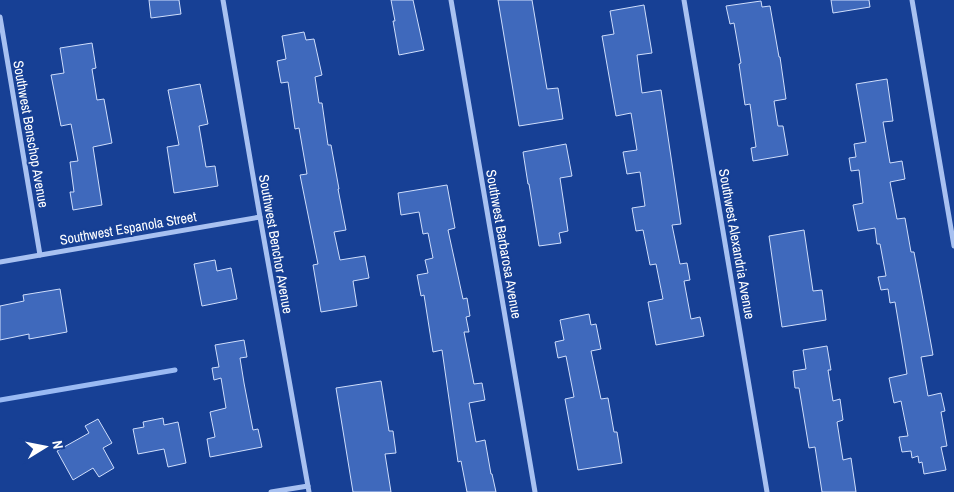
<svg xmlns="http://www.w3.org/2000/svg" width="954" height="492" font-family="'Archivo Narrow',sans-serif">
  <rect width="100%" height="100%" fill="#174095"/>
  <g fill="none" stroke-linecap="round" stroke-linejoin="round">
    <polyline stroke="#9abaf3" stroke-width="5" points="0,400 175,370"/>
  </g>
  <g fill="#3f69bc" stroke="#cfdefc">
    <polygon points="149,0 179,0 181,14 151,18"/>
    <polygon points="391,0 413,0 424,50 399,55 393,21 395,21"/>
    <polygon points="498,0 532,0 547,89 558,88 563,119 519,126"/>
    <polygon points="831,0 869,0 870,7 833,13"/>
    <polygon points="761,1 762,7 770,6 779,57 780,57 786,99 774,101 778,126 783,126 788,155 753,161 751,148 756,147 750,104 745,105 739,64 741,63 734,23 730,24 726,6"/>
    <polygon points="644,5 652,53 637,55 642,93 661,90 681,224 672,225 680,264 687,263 690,280 684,281 691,319 700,317 704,336 656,345 648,302 663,299 656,264 650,265 643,230 636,231 632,208 645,206 640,172 627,174 623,152 637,150 631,113 616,116 602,36 614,34 610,11"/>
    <polygon points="304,32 306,40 314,39 322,75 315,77 319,103 322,103 328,145 331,145 339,189 338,189 346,230 334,232 340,260 365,256 369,278 353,281 357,306 321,312 313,265 318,264 300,175 307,174 299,128 295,129 288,82 281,83 277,61 286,59 282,36"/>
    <polygon points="92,43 96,68 92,69 97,100 104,99 112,143 93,147 102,205 73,210 70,192 74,192 70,162 78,161 71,124 61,126 51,75 64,73 60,48"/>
    <polygon points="887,79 893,121 883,122 890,163 902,161 905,179 890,182 897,219 905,218 911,252 914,252 926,316 933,355 921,357 928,396 941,393 945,411 941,412 947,446 941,447 946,470 924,474 922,462 919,463 918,456 912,458 911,451 902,452 899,437 908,436 901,401 894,403 889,378 907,374 895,302 890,303 888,289 881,290 878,277 886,276 880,244 877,244 875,228 858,231 853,205 863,203 859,170 851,171 849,158 856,157 854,144 866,142 856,84"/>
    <polygon points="200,84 208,124 199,126 206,167 215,166 218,186 174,193 167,147 179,145 168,90"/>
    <polygon points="566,144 572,176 560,178 568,231 559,233 561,243 539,246 529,184 528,184 523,152"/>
    <polygon points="447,185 455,228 448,230 463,299 467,298 470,316 466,317 469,332 464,332 474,384 482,383 485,400 469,403 476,442 485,440 491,474 492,474 496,492 467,492 461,461 458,462 442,350 433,352 424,295 421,296 417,275 428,273 425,260 433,258 428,233 423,234 419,212 401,215 398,193"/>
    <polygon points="804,230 813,291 822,290 826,320 782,327 769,236"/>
    <polygon points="215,260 217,271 231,268 237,299 202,306 194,264"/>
    <polygon points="60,289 67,332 29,339 29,334 0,340 0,306 24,301 23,295"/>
    <polygon points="589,314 591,325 596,324 601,349 591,351 601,399 608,398 614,432 617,432 622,463 578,470 565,399 574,397 566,356 558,358 555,342 564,340 560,320"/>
    <polygon points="244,340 247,357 240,358 244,383 253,430 258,429 262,447 210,457 207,439 215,437 210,412 226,408 221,378 214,380 212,368 219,367 215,345"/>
    <polygon points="827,346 831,370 828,370 833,401 840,399 843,420 837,422 843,460 851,458 856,492 822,492 815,447 809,448 799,388 795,388 793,371 806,369 803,350"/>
    <polygon points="381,381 389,431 393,431 396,453 385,454 391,492 353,492 336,388"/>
    <polygon points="163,418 164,425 178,422 186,463 168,467 164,449 138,454 133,429 144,427 143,422"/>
    <polygon points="98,419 112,443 103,448 114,468 99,477 93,468 73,480 57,451 89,433 85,426"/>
  </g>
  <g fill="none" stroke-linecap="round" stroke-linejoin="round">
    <g stroke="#a8c1f1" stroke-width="5">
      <polyline points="223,0 260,217 309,492"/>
      <polyline points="451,0 535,492"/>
      <polyline points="684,0 767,492"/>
      <polyline points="912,0 954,246"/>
      <polyline points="0,17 40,255"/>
      <polyline points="0,262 260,217"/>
      <polyline points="271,492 308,486"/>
    </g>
  </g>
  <g text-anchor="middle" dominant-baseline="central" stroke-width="4" stroke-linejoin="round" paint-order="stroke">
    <g font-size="14" fill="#fff" stroke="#174095">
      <text transform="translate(31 134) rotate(80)">Southwest Benschop Avenue</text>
      <text transform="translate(128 228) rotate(-10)">Southwest Espanola Street</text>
      <text transform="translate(276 244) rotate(80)">Southwest Benchor Avenue</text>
      <text transform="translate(504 244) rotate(80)">Southwest Barbarosa Avenue</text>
      <text transform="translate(737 244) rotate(80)">Southwest Alexandria Avenue</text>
    </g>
  </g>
  <g transform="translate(45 447) rotate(80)" stroke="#174095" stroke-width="4" paint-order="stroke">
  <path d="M0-4L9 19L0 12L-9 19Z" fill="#ffffff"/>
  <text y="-8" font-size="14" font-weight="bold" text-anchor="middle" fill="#ffffff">N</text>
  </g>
</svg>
